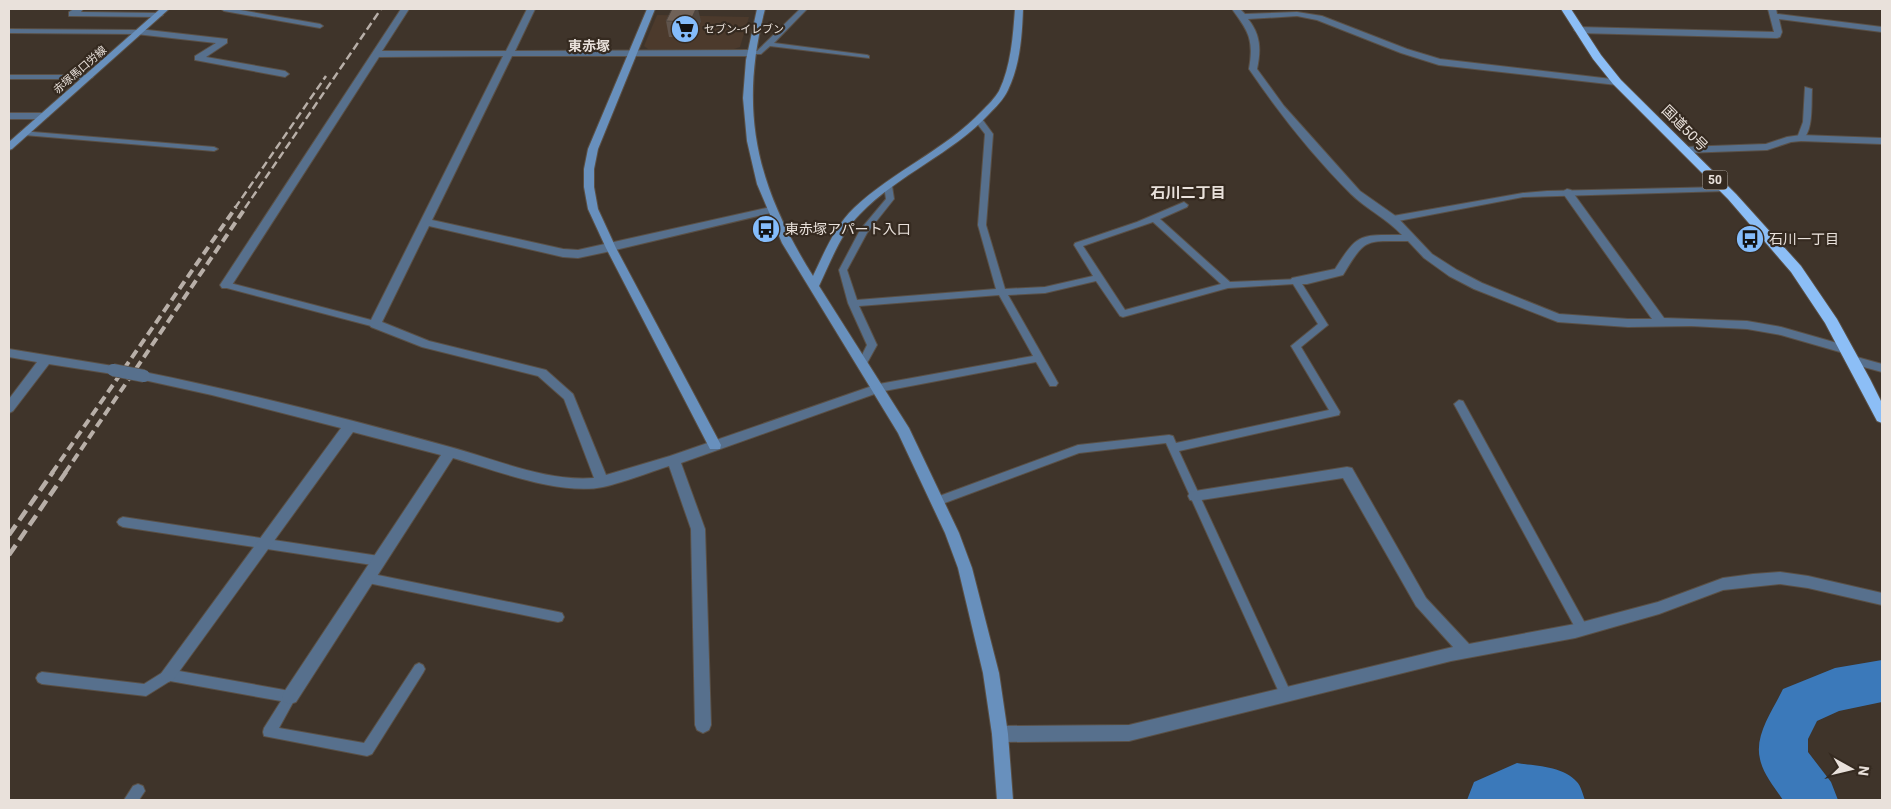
<svg xmlns="http://www.w3.org/2000/svg" width="1891" height="809" font-family="Roboto,'Noto Sans JP',sans-serif">
  <rect width="100%" height="100%" fill="#3f342a"/>
  <polygon fill="#4c3a2c" points="657,15 749,17 740,47 734,49 648,49 644,46"/>
  <g fill="none" stroke-linecap="round" stroke-linejoin="round">
    <g fill="#3b79ba" fill-rule="evenodd">
      <path d="M1882 660V702L1839 711 1817 721 1808 739V752L1831 782 1838 800H1783C1775 788 1763 774 1760 759 1754 735 1773 710 1783 689L1835 668Z"/>
      <path d="M1517 763C1536 766 1563 766 1577 782 1581 786 1583 795 1585 800H1467L1474 782Z"/>
    </g>
    <defs>
      <g id="lane">
        <polygon points="221,9 234,9 320,24 323,26 320,28 224,11"/>
        <polygon points="800,9 807,9 774,43 867,55 869,56 869,58 770,46 761,54 749,54 749,52 757,51"/>
        <polygon points="9,29 139,30 142,32 139,34 9,33"/>
        <polygon points="9,75 89,75 93,77 89,79 9,79"/>
        <path d="M1805 87 1812 89C1811 102 1814 134 1801 140L1797 138 1803 122Z"/>
        <path d="M976 119H982L993 134 986 225 1005 289 1045 287 1093 276 1074 245 1075 243 1137 222 1184 202 1188 205 1187 207 1160 219 1230 282 1299 279 1328 325 1301 347 1340 412 1339 415 1179 451 1290 691 1292 695 1290 699 1286 701 1282 699 1166 443 1079 453 942 504 938 505 934 504 933 501 934 498 1078 445 1169 435 1173 436 1176 443 1329 410 1291 346 1318 324 1293 284 1228 288 1123 317 1120 316 1096 281 1045 293 1008 295 1058 383 1056 386H1050L1036 362 879 392 876 391 874 388 879 384 1033 356 999 295 859 306 877 345 866 365H860L858 363 867 345 848 303 839 270 860 230 886 199 884 186 885 184H888L892 186 894 199 867 233 847 270 857 300 996 289 978 225 985 134 975 121ZM1153 222 1221 284 1125 310 1083 246Z"/>
        <polygon points="21,131 214,147 218,149 214,151 24,135 21,135"/>
        <polygon points="1723,187 1726,187 1726,191 1523,197 1393,222 1389,219 1393,216 1523,193 1547,191"/>
        <polygon points="226,282 375,321 380,324 375,327 223,287 222,285"/>
        <polygon points="1459,400 1463,401 1586,625 1588,629 1586,633 1582,634 1578,633 1454,404"/>
        <polygon points="123,517 379,556 383,558 385,561 383,564 379,566 123,527 119,525 117,522 119,519"/>
        <polygon points="368,573 558,612 562,613 564,617 562,621 558,622 368,583 364,581 362,578 364,575"/>
        <polygon points="419,663 423,665 425,669 423,673 372,754 367,756 264,736 263,732 264,728 281,701 170,681 146,696 42,684 38,682 36,678 38,674 42,672 144,684 168,669 290,691 294,693 296,697 279,728 364,743 415,665"/>
        <polygon points="138,784 143,786 145,791 139,800 124,800 133,786"/>
      </g>
      <g id="street">
        <polygon points="74,9 83,9 81,12 159,13 163,15 159,17 69,16 69,12"/>
        <path d="M401 9H409L382 51H506L527 9H535L515 51 751 50 755 53 751 56H512L432 220 563 249 578 250 771 207 775 208 776 210 775 212 611 251 578 258 563 257 429 226 382 322 429 341 546 370 573 394 606 475 670 456 875 385H883L885 388 883 391 681 463 705 529 711 725 709 730 703 733 697 730 695 725 691 529 669 466C647 473 625 482 603 487 561 496 494 470 453 458L296 702 290 704 284 702 282 697 284 692 441 455 353 432 173 680 168 682 163 680 160 675 341 428 212 395 144 380 138 376 140 373 144 372C247 393 349 419 450 447 495 459 546 482 594 478L564 399 538 376 422 347 371 327 369 324 503 56 379 57 230 288H222L220 285Z"/>
        <path d="M1232 9H1240L1245 14 1297 12 1322 16 1407 49 1440 59 1620 80 1622 82 1617 85 1439 65 1401 53 1317 20 1297 16 1248 19C1261 35 1261 50 1257 69L1284 106 1360 191 1397 217 1432 254 1457 270 1482 283 1559 314 1628 319H1652L1562 192 1567 189 1571 190 1664 318 1747 321 1781 327 1851 347 1853 350 1847 354 1781 335 1747 329 1691 326 1628 327 1558 322 1474 289 1449 276 1424 258 1408 241C1365 241 1366 237 1343 275L1307 284H1292L1290 281 1292 278 1335 269C1358 233 1359 235 1402 235 1386 218 1366 209 1351 194 1313 156 1279 113 1249 69 1254 40 1249 32 1232 9Z"/>
        <polygon points="1768,9 1776,9 1777,14 1882,27 1882,32 1779,19 1782,32 1780,37 1777,38 1578,33 1574,30 1578,27 1774,32"/>
        <polygon points="139,29 227,39 227,43 206,57 285,71 289,74 285,77 195,60 195,56 216,43 136,34 135,32"/>
        <polygon points="9,113 44,113 49,116 44,119 9,119"/>
        <polygon points="1801,135 1882,138 1882,144 1801,141 1791,142 1767,150 1684,153 1679,150 1684,147 1766,144 1787,137"/>
        <polygon points="9,349 113,366 119,370 113,374 49,364 13,411 9,413 9,399 37,362 9,357"/>
        <polygon points="1853,356 1882,364 1882,372 1849,363 1847,360"/>
        <polygon points="1347,467 1352,468 1426,598 1469,644 1575,624 1658,602 1723,578 1753,574 1780,572 1808,576 1882,593 1882,605 1808,588 1780,584 1723,590 1659,614 1575,638 1451,661 1129,741 1000,742 994,739 992,734 994,729 1000,726 1129,725 1453,647 1416,606 1343,478 1195,501 1190,500 1188,496 1190,492 1195,491"/>
      </g>
      <g id="secondary">
        <polygon points="160,9 169,9 12,149 9,150 9,142"/>
        <polygon points="647,9 655,9 598,149 594,169 594,187 598,209 616,248 721,445 720,449 710,449 606,248 588,209 584,187 584,169 588,149"/>
        <path d="M757 9H765C738 112 757 187 813 276 824 253 835 226 854 208 893 171 945 150 982 111 988 105 995 98 999 91 1011 66 1013 36 1015 9H1023C1022 37 1020 65 1008 90 1004 99 996 107 989 114 952 154 899 174 860 214 841 233 831 261 819 286L909 428 959 533 972 568 999 673 1008 734 1013 800H997L992 734 983 673 958 568 945 533 898 433 782 243 757 184 747 141 743 98 746 60Z"/>
      </g>
      <polygon id="highway" points="1561,9 1571,9 1601,55 1621,80 1736,194 1801,266 1837,319 1870,379 1882,403 1882,423 1877,421 1825,323 1791,272 1728,199 1613,84 1593,59"/>
    </defs>
    <use href="#lane" stroke="#5a5046" stroke-width="2"/>
    <use href="#street" stroke="#5a5046" stroke-width="2"/>
    <use href="#secondary" stroke="#5a5046" stroke-width="2"/>
    <use href="#highway" stroke="#5a5046" stroke-width="2"/>
    <use href="#lane" fill="#57708d" fill-rule="evenodd"/>
    <use href="#street" fill="#57708d" fill-rule="evenodd"/>
    <use href="#secondary" fill="#6890bd" fill-rule="evenodd"/>
    <use href="#highway" fill="#8cbef6" fill-rule="evenodd"/>
    <g stroke="#b8afa8" stroke-width="2.5" stroke-dasharray="8 4" stroke-linecap="butt">
      <polyline points="235,208 326,76"/>
      <polyline points="245,208 381,9"/>
    </g>
    <g stroke="#b8afa8" stroke-width="4" stroke-dasharray="9 5" stroke-linecap="butt">
      <polyline points="52,473 236,207"/>
      <polyline points="65,473 246,207"/>
    </g>
    <g stroke="#b8afa8" stroke-width="4.5" stroke-dasharray="12 6" stroke-linecap="butt">
      <polyline points="9,535 53,472"/>
      <polyline points="9,555 66,472"/>
    </g>
    <defs>
      <polyline id="street-bridge" points="113,370 144,376"/>
    </defs>
    <use href="#street-bridge" stroke="#5a5046" stroke-width="14" stroke-linecap="butt"/>
    <use href="#street-bridge" stroke="#57708d" stroke-width="12"/>
  </g>
  <polygon fill="#60544c" points="666,21 701,21 693,38 669,37"/>
  <polygon fill="#4e453e" points="696,9 698,9 701,21 693,38 690,22"/>
  <polygon fill="#706258" stroke="#4e453e" points="672,9 696,9 690,22 666,21"/>
  <defs>
    <symbol id="supermarket-disc" viewBox="-11 -11 22 22"><circle r="9.5" fill="#84bcfb" stroke="#352a20"/><path d="M-6-5.5h2.5l.6 2H6L4.5 2H-2.5L-4.4-4H-6ZM-1.5 3.2a1.3 1.3 0 1 0 .1 0ZM3 3.2a1.3 1.3 0 1 0 .1 0Z" fill="#111"/></symbol>
    <symbol id="bus-disc" viewBox="-11 -11 22 22"><circle r="9.5" fill="#84bcfb" stroke="#352a20"/><path d="M-5-6H5V4H4V6H2V4H-2V6H-4V4H-5ZM-3.5-4V0h7V-4ZM-3.5 1.2v1.5H-2V1.2ZM2 1.2v1.5H3.5V1.2Z" fill="#111"/></symbol>
  </defs>
  <g fill-rule="evenodd">
    <use href="#supermarket-disc" x="669" y="13" width="32" height="32"/>
    <use href="#bus-disc" x="750" y="213" width="32" height="32"/>
    <use href="#bus-disc" x="1734" y="223" width="32" height="32"/>
  </g>
  <g text-anchor="middle" dominant-baseline="central" stroke-width="4.5" stroke-linejoin="round" paint-order="stroke">
    <g font-size="11" fill="#e9e1db" stroke="#352a20" text-anchor="start">
      <text x="704" y="29">セブン-イレブン</text>
    </g>
    <g font-size="11" fill="#e9e1db" stroke="#352a20">
      <text transform="translate(80 70) rotate(-41)">赤塚馬口労線</text>
    </g>
    <rect fill="#352a20" stroke="#b3aaa3" stroke-width="1" x="1702.5" y="170.5" width="25" height="19" rx="4"/>
    <g font-size="12" font-weight="bold" fill="#e9e1db">
      <text x="1715" y="180">50</text>
    </g>
    <g font-size="14" font-weight="bold" fill="#e9e1db" stroke="#352a20">
      <text x="589" y="46">東赤塚</text>
    </g>
    <g font-size="14" fill="#e9e1db" stroke="#352a20">
      <text transform="translate(1685 128) rotate(45)">国道50号</text>
    </g>
    <g font-size="14" fill="#e9e1db" stroke="#352a20" text-anchor="start">
      <text x="785" y="229">東赤塚アパート入口</text>
      <text x="1769" y="239">石川一丁目</text>
    </g>
    <g font-size="15" font-weight="bold" fill="#e9e1db" stroke="#352a20">
      <text x="1188" y="193">石川二丁目</text>
    </g>
  </g>
  <rect width="1891" height="809" fill="none" stroke="#e9e1db" stroke-width="20"/>
  <g transform="translate(1851 769) rotate(98)" stroke="#352a20" stroke-width="4" paint-order="stroke">
  <path d="M0-4L9 19L0 12L-9 19Z" fill="#e9e1db"/>
  <text y="-8" font-size="14" font-weight="bold" text-anchor="middle" fill="#e9e1db">N</text>
  </g>
</svg>
